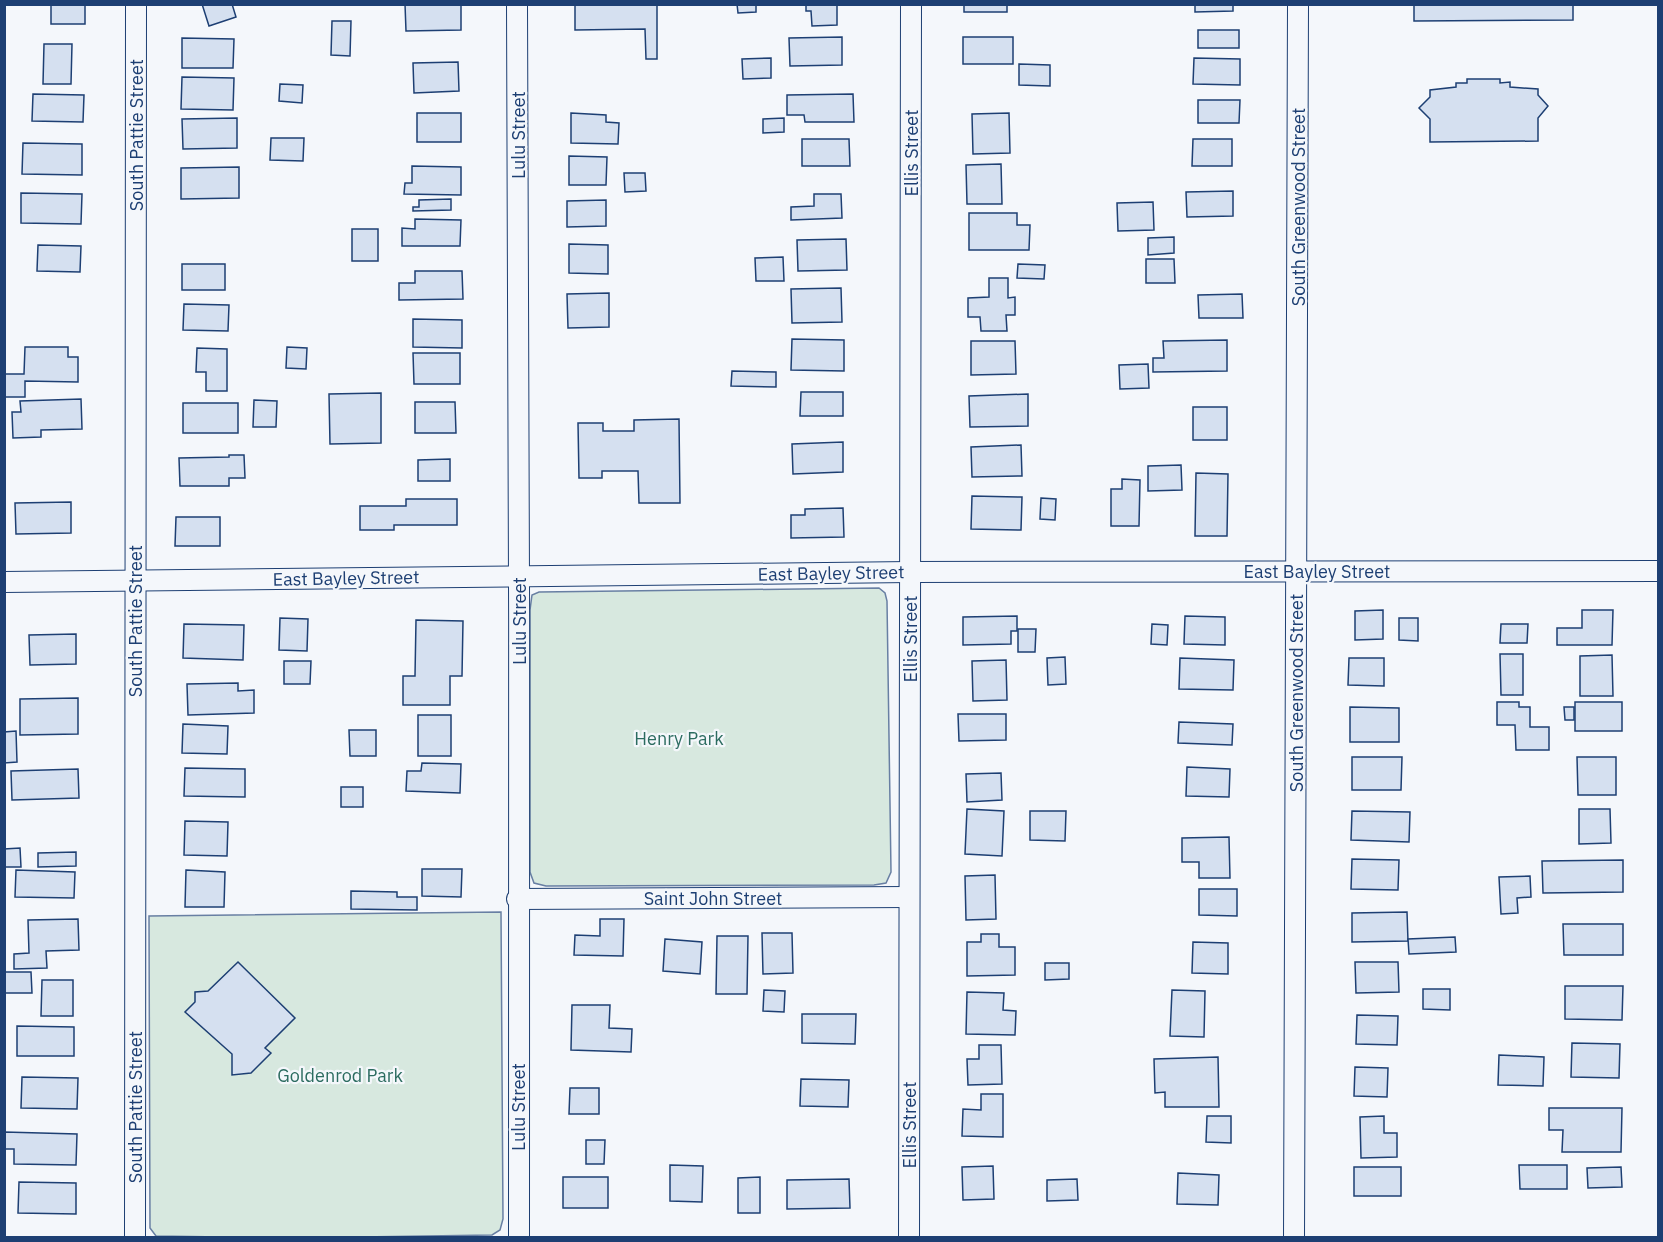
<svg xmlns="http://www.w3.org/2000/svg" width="1663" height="1242" font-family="'IBM Plex Sans',sans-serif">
  <rect width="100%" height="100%" fill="#f4f7fb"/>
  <g fill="#d7e8df" stroke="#687fa3" stroke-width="1.5">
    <polygon points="879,588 885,593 887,601 891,872 886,883 874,885 546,886 534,883 530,872 530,610 532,595 539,592"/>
    <polygon points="501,912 503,1219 500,1230 492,1235 293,1238 156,1236 150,1228 149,916"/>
  </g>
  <g fill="#d5e0f0" stroke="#1d3f73" stroke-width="1.5">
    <rect x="51" y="4" width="34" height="20"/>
    <polygon points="202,4 232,4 236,17 209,26"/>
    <polygon points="405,4 461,4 461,30 406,31"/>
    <polygon points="575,4 657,4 657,59 646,59 645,29 575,30"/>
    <polygon points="737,4 756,4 756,12 738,13"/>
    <polygon points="806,4 837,4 837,25 812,26 811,11 806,11"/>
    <rect x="964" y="4" width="43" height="8"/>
    <polygon points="1195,4 1233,4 1233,11 1195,12"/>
    <polygon points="1414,4 1573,4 1573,20 1414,21"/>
    <polygon points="332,21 351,21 350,56 331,55"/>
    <rect x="1198" y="30" width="41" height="18"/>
    <polygon points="842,37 842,65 790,66 789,38"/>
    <rect x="963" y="37" width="50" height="27"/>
    <polygon points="182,38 234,39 233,68 182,68"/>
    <polygon points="44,44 72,44 71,84 43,84"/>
    <polygon points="771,58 771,78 743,79 742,59"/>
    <polygon points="1194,58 1240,59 1240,85 1193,84"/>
    <polygon points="458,62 459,91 414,93 413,63"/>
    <polygon points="1019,64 1050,65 1050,86 1019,85"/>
    <polygon points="182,77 234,78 233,110 181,109"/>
    <polygon points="1467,79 1500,79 1500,83 1510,82 1510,87 1538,89 1538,95 1548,106 1538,118 1538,141 1430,142 1430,119 1419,108 1430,97 1430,90 1456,87 1456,83 1467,83"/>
    <polygon points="280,84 303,85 302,103 279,101"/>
    <polygon points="33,94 84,95 83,122 32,121"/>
    <polygon points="853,94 854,122 805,122 804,115 787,115 787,95"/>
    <polygon points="1198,100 1240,100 1239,123 1198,123"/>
    <rect x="417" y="113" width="44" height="29"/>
    <polygon points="571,113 606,115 606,122 619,123 618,144 571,143"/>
    <polygon points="1009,113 1010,153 973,154 972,114"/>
    <polygon points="237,118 237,148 183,149 182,119"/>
    <polygon points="784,118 784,132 763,133 763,119"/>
    <polygon points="271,138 304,138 303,161 270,160"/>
    <polygon points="802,139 849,139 850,166 802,166"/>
    <polygon points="1193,139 1232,139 1232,166 1192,166"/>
    <polygon points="23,143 82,144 82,175 22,174"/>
    <polygon points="569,156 607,157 606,185 569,185"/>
    <polygon points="1001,164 1002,204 967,204 966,165"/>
    <polygon points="412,166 461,167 461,195 404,194 405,183 412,183"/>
    <polygon points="239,167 239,198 181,199 181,168"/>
    <polygon points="624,173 645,173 646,191 625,192"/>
    <polygon points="1233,191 1233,216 1187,217 1186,192"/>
    <polygon points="21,193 82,194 81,224 21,223"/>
    <polygon points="814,194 841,194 842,218 791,220 791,207 814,206"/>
    <polygon points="451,199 451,210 413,211 413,207 419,207 419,200"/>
    <polygon points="606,200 606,226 567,227 567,201"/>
    <polygon points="1153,202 1154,230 1118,231 1117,203"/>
    <polygon points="969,213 1017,213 1017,225 1030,225 1029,250 969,250"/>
    <polygon points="415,219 461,220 460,246 402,246 402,228 415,229"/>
    <rect x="352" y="229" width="26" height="32"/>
    <polygon points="1174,237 1174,253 1148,255 1148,238"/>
    <polygon points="846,239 847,270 798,271 797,240"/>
    <polygon points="569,244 608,245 608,274 569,273"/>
    <polygon points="38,245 81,246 80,272 37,271"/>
    <polygon points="783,257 784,281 756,281 755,258"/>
    <polygon points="1146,259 1174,259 1175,283 1146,283"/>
    <rect x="182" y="264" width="43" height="26"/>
    <polygon points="1018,264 1045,265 1044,279 1017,278"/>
    <polygon points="415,271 462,271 463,299 399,300 399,283 415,283"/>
    <polygon points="989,278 1008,278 1008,298 1015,297 1015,315 1006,315 1007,331 981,331 980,317 968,317 968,298 989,297"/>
    <polygon points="841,288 842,322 792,323 791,289"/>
    <polygon points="609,293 609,327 568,328 567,294"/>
    <polygon points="1242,294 1243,318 1199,318 1198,295"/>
    <polygon points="184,304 229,305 228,331 183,330"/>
    <polygon points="413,319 462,320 462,348 413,347"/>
    <polygon points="792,339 844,340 844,371 791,370"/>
    <polygon points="1227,340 1227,371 1153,372 1153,358 1164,358 1163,341"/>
    <polygon points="971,341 1015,341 1016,374 971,375"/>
    <polygon points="25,347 68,347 68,357 78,357 78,382 25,381 25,397 4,397 4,374 24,374"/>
    <polygon points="287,347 307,348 306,369 286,368"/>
    <polygon points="197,348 227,349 227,391 206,391 206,372 196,372"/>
    <polygon points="413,353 460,353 460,384 414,384"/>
    <polygon points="1148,364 1149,388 1120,389 1119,365"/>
    <polygon points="732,371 776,372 776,387 731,386"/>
    <polygon points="801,392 843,392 843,416 800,416"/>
    <polygon points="381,393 381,443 330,444 329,394"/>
    <polygon points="1028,394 1028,426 970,427 969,396"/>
    <polygon points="81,399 82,429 41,430 41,437 13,438 12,412 21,412 20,401"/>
    <polygon points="254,400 277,401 276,427 253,427"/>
    <polygon points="415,402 455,402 456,433 415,433"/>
    <rect x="183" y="403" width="55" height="30"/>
    <rect x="1193" y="407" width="34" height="33"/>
    <polygon points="679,419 680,503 639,503 638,471 602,471 602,478 579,478 578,423 603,423 603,431 634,431 634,420"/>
    <polygon points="843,442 843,472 793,474 792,444"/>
    <polygon points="1021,445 1022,476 972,477 971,447"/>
    <polygon points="229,455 244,455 245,478 229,478 229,486 180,486 179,458 229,457"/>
    <polygon points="450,459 450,481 418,481 418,460"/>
    <polygon points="1181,465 1182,490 1148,491 1148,466"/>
    <polygon points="1196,473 1228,474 1227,536 1195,536"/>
    <polygon points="1122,479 1140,480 1139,526 1111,526 1111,489 1122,489"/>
    <polygon points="972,496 1022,497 1021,530 971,529"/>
    <polygon points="1041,498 1056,499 1055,520 1040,519"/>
    <polygon points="406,499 457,499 457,525 394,525 394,530 360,530 360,506 406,506"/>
    <polygon points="71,502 71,533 16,534 15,503"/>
    <polygon points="843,508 844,537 791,538 791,515 805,515 805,509"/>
    <polygon points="176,517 220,517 220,546 175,546"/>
    <polygon points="1383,610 1383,639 1355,640 1355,611"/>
    <polygon points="1582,610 1613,610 1612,645 1557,645 1557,628 1582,628"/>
    <polygon points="1017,616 1017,631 1011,631 1011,644 963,645 963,617"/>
    <polygon points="1185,616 1225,617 1225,645 1184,644"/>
    <polygon points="280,618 308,619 307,651 279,650"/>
    <polygon points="1399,618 1418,618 1418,641 1399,640"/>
    <polygon points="416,620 463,621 462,676 450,676 450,705 403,705 403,676 415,676"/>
    <polygon points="184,624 244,625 243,660 183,658"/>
    <polygon points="1152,624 1168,625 1167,645 1151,644"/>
    <polygon points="1501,624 1528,624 1527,643 1500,643"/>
    <polygon points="1018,629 1036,629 1035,652 1018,652"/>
    <polygon points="76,634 76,664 30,665 29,635"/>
    <polygon points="1500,654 1523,654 1523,695 1501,695"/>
    <polygon points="1612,655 1613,696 1580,696 1580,656"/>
    <polygon points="1065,657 1066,684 1048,685 1047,658"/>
    <polygon points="1180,658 1234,660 1233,690 1179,689"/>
    <polygon points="1349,658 1384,658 1384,686 1348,685"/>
    <polygon points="1006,660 1007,700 973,701 972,661"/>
    <polygon points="284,661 311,661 310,684 284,684"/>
    <polygon points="238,683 238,691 254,690 254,713 188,715 187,684"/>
    <polygon points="78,698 78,734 20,735 20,699"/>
    <polygon points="1497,702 1519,702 1519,707 1530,707 1530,727 1549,727 1549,750 1516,750 1515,725 1497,725"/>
    <rect x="1575" y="702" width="47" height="29"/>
    <polygon points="1350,707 1399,708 1399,742 1350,742"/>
    <polygon points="1564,707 1574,707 1574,720 1565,720"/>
    <polygon points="958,714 1006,714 1006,740 959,741"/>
    <rect x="418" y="715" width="33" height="41"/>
    <polygon points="1179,722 1233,724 1232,745 1178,743"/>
    <polygon points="183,724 228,726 227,754 182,753"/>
    <polygon points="349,730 376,730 376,756 350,756"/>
    <polygon points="16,731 17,762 4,763 4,732"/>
    <polygon points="1352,757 1402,757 1401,790 1352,790"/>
    <polygon points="1577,757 1616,757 1616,795 1578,795"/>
    <polygon points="422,763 461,764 460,793 406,791 407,771 421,771"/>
    <polygon points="1187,767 1230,769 1229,797 1186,796"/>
    <polygon points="185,768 245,769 245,797 184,796"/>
    <polygon points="78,769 79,798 12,800 11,771"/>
    <polygon points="1001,773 1002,800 967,802 966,774"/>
    <rect x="341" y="787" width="22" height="20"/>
    <polygon points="967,809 1004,811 1002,856 965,854"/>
    <polygon points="1579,809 1610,809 1611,843 1579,844"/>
    <polygon points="1030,811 1066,811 1065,841 1030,840"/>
    <polygon points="1352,811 1410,812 1409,842 1351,840"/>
    <polygon points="185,821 228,822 227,856 184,855"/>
    <polygon points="1229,837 1230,878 1199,878 1199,862 1182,862 1182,838"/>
    <polygon points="20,848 21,867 4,867 4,849"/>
    <polygon points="76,852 76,866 38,867 38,853"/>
    <polygon points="1352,859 1399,860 1398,890 1351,889"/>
    <polygon points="1623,860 1623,892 1543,893 1542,861"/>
    <polygon points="422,869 462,869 461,897 422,896"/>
    <polygon points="16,870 75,872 74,898 15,897"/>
    <polygon points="186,870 225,872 224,907 185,907"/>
    <polygon points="995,875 996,919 966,920 965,876"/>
    <polygon points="1530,876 1531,897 1517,898 1518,913 1501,914 1499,877"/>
    <polygon points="1199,889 1237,889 1237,916 1199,915"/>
    <polygon points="351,891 397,892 397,897 417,897 417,910 351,909"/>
    <polygon points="1407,912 1408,941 1352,942 1352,913"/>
    <polygon points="78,919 79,950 46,951 47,968 14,969 14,954 29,953 28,920"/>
    <polygon points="600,919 624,919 623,956 574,955 575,935 600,936"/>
    <polygon points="1563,924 1623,924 1623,955 1564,955"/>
    <polygon points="762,933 792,933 793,973 763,974"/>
    <polygon points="981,934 999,934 999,947 1015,947 1015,975 967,976 967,942 981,942"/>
    <polygon points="717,936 748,936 747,994 716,994"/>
    <polygon points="1455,937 1456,952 1409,954 1408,939"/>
    <polygon points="665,939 702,942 700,974 663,971"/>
    <polygon points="1193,942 1228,943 1228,974 1192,973"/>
    <polygon points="238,962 295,1018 265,1048 271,1053 251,1073 232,1075 232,1054 185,1012 195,1002 195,992 208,991"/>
    <polygon points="1355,962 1398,962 1399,992 1356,993"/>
    <polygon points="1045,963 1069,963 1069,979 1045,980"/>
    <polygon points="4,972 31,972 32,993 4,993"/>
    <polygon points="42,980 73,980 73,1016 41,1016"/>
    <polygon points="1565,986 1623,986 1622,1020 1565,1019"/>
    <polygon points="1423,989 1450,989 1450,1010 1423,1009"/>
    <polygon points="764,990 785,991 784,1012 763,1011"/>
    <polygon points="1172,990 1205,991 1204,1037 1170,1036"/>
    <polygon points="967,992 1004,993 1003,1010 1016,1011 1015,1035 966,1034"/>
    <polygon points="572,1005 610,1005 609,1028 632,1029 631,1052 571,1050"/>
    <polygon points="802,1014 856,1014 855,1044 802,1043"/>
    <polygon points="1357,1015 1398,1016 1397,1045 1356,1044"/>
    <polygon points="17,1026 74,1027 74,1056 17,1056"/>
    <polygon points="1572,1043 1620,1044 1619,1078 1571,1077"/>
    <polygon points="979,1045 1001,1045 1002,1084 968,1085 967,1059 979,1059"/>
    <polygon points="1499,1055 1544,1057 1543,1086 1498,1085"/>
    <polygon points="1218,1057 1219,1107 1165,1107 1165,1092 1155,1093 1154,1059"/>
    <polygon points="1355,1067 1388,1068 1387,1097 1354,1096"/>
    <polygon points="22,1077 78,1078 77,1109 21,1108"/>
    <polygon points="801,1079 849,1080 848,1107 800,1106"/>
    <polygon points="570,1088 599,1088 599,1114 569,1114"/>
    <polygon points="981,1094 1003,1094 1003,1137 962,1136 963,1109 981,1110"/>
    <polygon points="1549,1108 1622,1108 1621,1152 1562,1152 1563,1130 1549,1130"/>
    <polygon points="1207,1116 1231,1116 1231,1143 1206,1142"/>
    <polygon points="1384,1116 1384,1133 1397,1133 1397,1157 1361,1158 1360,1117"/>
    <polygon points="4,1132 77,1134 76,1165 14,1164 14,1149 4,1149"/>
    <polygon points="586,1140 605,1140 604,1164 586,1164"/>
    <polygon points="670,1165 703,1166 702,1202 670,1201"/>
    <polygon points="1519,1165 1567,1165 1567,1189 1520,1189"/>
    <polygon points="993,1166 994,1199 963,1200 962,1167"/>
    <rect x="1354" y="1167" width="47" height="29"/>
    <polygon points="1621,1167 1622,1187 1588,1188 1587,1168"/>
    <polygon points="1178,1173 1219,1175 1218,1205 1177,1204"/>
    <rect x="563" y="1177" width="45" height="31"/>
    <polygon points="760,1177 760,1213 738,1213 738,1178"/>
    <polygon points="849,1179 850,1208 787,1209 787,1180"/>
    <polygon points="1077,1179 1078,1200 1047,1201 1047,1180"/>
    <polygon points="19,1182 76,1183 76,1214 18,1213"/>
  </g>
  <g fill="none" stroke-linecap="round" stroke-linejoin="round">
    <defs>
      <g id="street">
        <path d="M517 4C520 416 519 826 519 1238"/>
        <polyline points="4,582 910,572 1658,571"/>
        <polyline points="517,899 909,897"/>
        <polyline points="135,1238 136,4"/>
        <polyline points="909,1238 911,4"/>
        <polyline points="1294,1238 1298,4"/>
      </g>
    </defs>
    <use href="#street" stroke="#1d3f73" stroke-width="22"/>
    <use href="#street" stroke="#f4f7fb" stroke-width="20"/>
  </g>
  <g text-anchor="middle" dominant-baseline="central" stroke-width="4.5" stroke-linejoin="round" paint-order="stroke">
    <g font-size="18" fill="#1d3f73" stroke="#f4f7fb">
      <text transform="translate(136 135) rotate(-90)">South Pattie Street</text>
      <text transform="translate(518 135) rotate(-90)">Lulu Street</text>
      <text transform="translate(911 153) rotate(-90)">Ellis Street</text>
      <text transform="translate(1298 207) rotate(-90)">South Greenwood Street</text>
      <text x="1317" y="571">East Bayley Street</text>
      <text transform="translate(831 573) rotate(-1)">East Bayley Street</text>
      <text transform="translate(346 578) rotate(-1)">East Bayley Street</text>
      <text transform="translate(135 621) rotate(-90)">South Pattie Street</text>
      <text transform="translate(519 621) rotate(-90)">Lulu Street</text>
      <text transform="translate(910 639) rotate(-90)">Ellis Street</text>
      <text transform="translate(1296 693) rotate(-90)">South Greenwood Street</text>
      <text x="713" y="898">Saint John Street</text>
      <text transform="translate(135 1107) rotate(-90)">South Pattie Street</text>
      <text transform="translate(518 1107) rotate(-90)">Lulu Street</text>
      <text transform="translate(909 1125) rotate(-90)">Ellis Street</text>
    </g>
    <g font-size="18" fill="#2c6c60" stroke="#f4f7fb">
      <text x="679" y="738">Henry Park</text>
      <text x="340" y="1075">Goldenrod Park</text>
    </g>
  </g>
  <rect width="1663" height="1242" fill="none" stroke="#1d3f73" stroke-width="12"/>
</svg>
